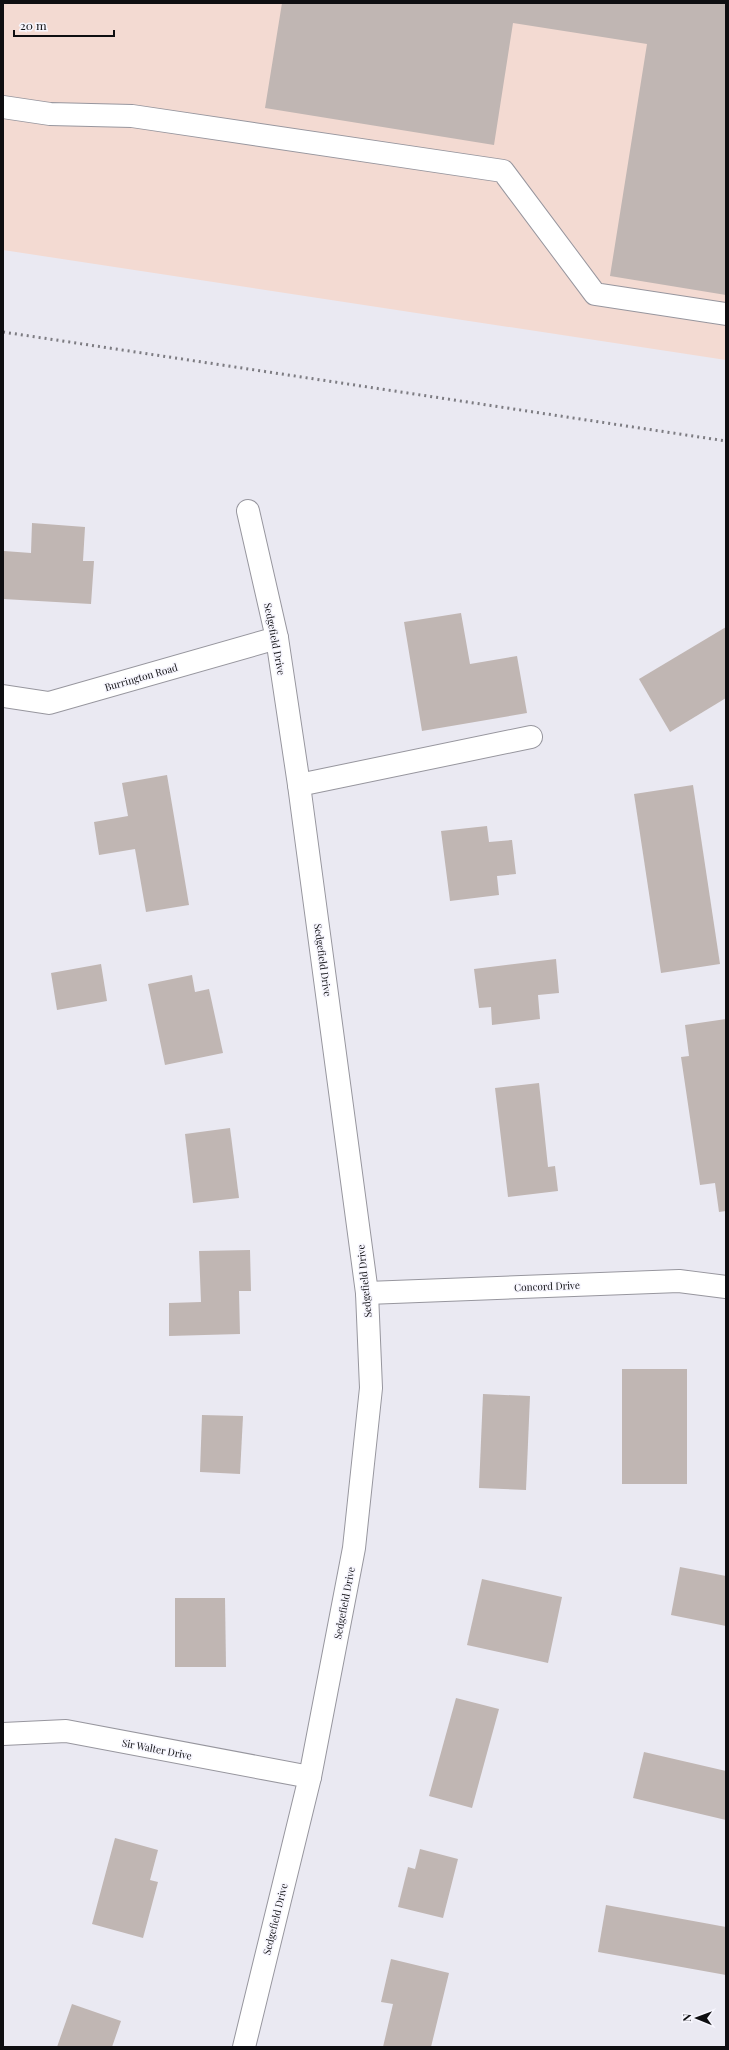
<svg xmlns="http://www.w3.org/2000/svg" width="729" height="2050" font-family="'Playfair Display',serif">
  <rect width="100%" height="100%" fill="#eae9f2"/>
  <polygon fill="#f3dad2" points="3,3 726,3 726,360 3,250"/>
  <g fill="#c0b6b3">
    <polygon points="282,3 726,3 726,295 610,276 647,44 513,23 494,145 265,108"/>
    <polygon points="32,523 85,527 83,561 94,561 91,604 3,599 4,551 31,553"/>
    <polygon points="461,613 470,664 517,656 527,713 422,731 404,622"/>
    <polygon points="726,627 726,698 670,732 639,679"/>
    <polygon points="167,775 189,905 146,912 135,849 99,855 94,822 128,816 122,783"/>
    <polygon points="693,785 720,964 661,973 634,794"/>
    <polygon points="487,826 489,842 512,840 516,874 497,876 499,895 450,901 441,831"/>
    <polygon points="556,959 559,993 538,995 540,1019 492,1025 491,1007 479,1008 474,969"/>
    <polygon points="101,964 107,1001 57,1010 51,973"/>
    <polygon points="192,975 195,992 209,989 223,1053 165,1065 148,984"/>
    <polygon points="726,1019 726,1211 719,1212 715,1183 700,1185 681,1057 689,1056 685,1025"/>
    <polygon points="539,1083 548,1167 555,1166 558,1191 508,1197 495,1088"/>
    <polygon points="230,1128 239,1198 193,1203 185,1134"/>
    <polygon points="250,1250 251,1291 239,1291 240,1334 169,1336 169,1303 201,1302 199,1251"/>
    <rect x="622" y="1369" width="65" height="115"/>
    <polygon points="483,1394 530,1396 526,1490 479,1488"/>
    <polygon points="202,1415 243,1416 240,1474 200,1472"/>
    <polygon points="680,1567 726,1576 726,1626 671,1615"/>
    <polygon points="482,1579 562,1597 548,1663 467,1645"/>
    <polygon points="175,1598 225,1598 226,1667 175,1667"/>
    <polygon points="456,1698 499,1709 472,1808 429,1796"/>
    <polygon points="644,1752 726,1771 726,1820 633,1798"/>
    <polygon points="115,1838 158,1850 150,1880 158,1882 143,1938 92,1924"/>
    <polygon points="420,1849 458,1859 443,1918 398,1907 408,1867 415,1869"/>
    <polygon points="606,1905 726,1927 726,1975 598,1952"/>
    <polygon points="391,1959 449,1973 431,2047 383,2047 393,2004 381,2002"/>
    <polygon points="72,2004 121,2021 112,2047 57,2047"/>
  </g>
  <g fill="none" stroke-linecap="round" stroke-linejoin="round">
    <defs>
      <g id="minor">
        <polyline points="3,107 50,114 132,116 503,171 595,294 726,314"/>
        <polyline points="3,696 49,703 277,638"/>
        <polyline points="299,785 531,737"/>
        <polyline points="367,1293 679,1281 726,1287"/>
        <polyline points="3,1734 66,1731 310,1777"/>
        <polyline points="244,2047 310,1777 354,1548 371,1388 367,1293 299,785 277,638 248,511"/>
      </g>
    </defs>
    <use href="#minor" stroke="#97969e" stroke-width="24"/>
    <use href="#minor" stroke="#fff" stroke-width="22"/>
    <polyline stroke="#7d7c82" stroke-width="3" stroke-dasharray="2 4" stroke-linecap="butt" points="3,332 726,441"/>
  </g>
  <g text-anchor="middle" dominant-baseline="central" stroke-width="3" stroke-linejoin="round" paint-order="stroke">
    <g font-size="10" fill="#0e0e11" stroke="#f7f6fe">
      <text transform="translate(275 639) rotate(79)">Sedgefield Drive</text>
      <text transform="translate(141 677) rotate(-16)">Burrington Road</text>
      <text transform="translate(323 960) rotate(82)">Sedgefield Drive</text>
      <text transform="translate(364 1281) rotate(-96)">Sedgefield Drive</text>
      <text transform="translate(547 1286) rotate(-2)">Concord Drive</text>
      <text transform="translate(344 1603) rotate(-79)">Sedgefield Drive</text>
      <text transform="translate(157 1749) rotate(11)">Sir Walter Drive</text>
      <text transform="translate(275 1919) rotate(-76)">Sedgefield Drive</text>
    </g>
  </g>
  <rect width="729" height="2050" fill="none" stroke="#0e0e11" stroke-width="8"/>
  <g transform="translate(697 2018) rotate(271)" stroke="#f7f6fe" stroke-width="3" paint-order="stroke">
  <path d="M0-3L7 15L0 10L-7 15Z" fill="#0e0e11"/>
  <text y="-6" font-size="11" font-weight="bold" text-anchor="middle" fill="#0e0e11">N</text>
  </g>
  <path d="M14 30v6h100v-6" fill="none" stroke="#0e0e11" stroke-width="2"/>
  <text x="20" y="30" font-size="12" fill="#0e0e11" stroke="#f7f6fe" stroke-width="3" paint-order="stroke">20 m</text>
</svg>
